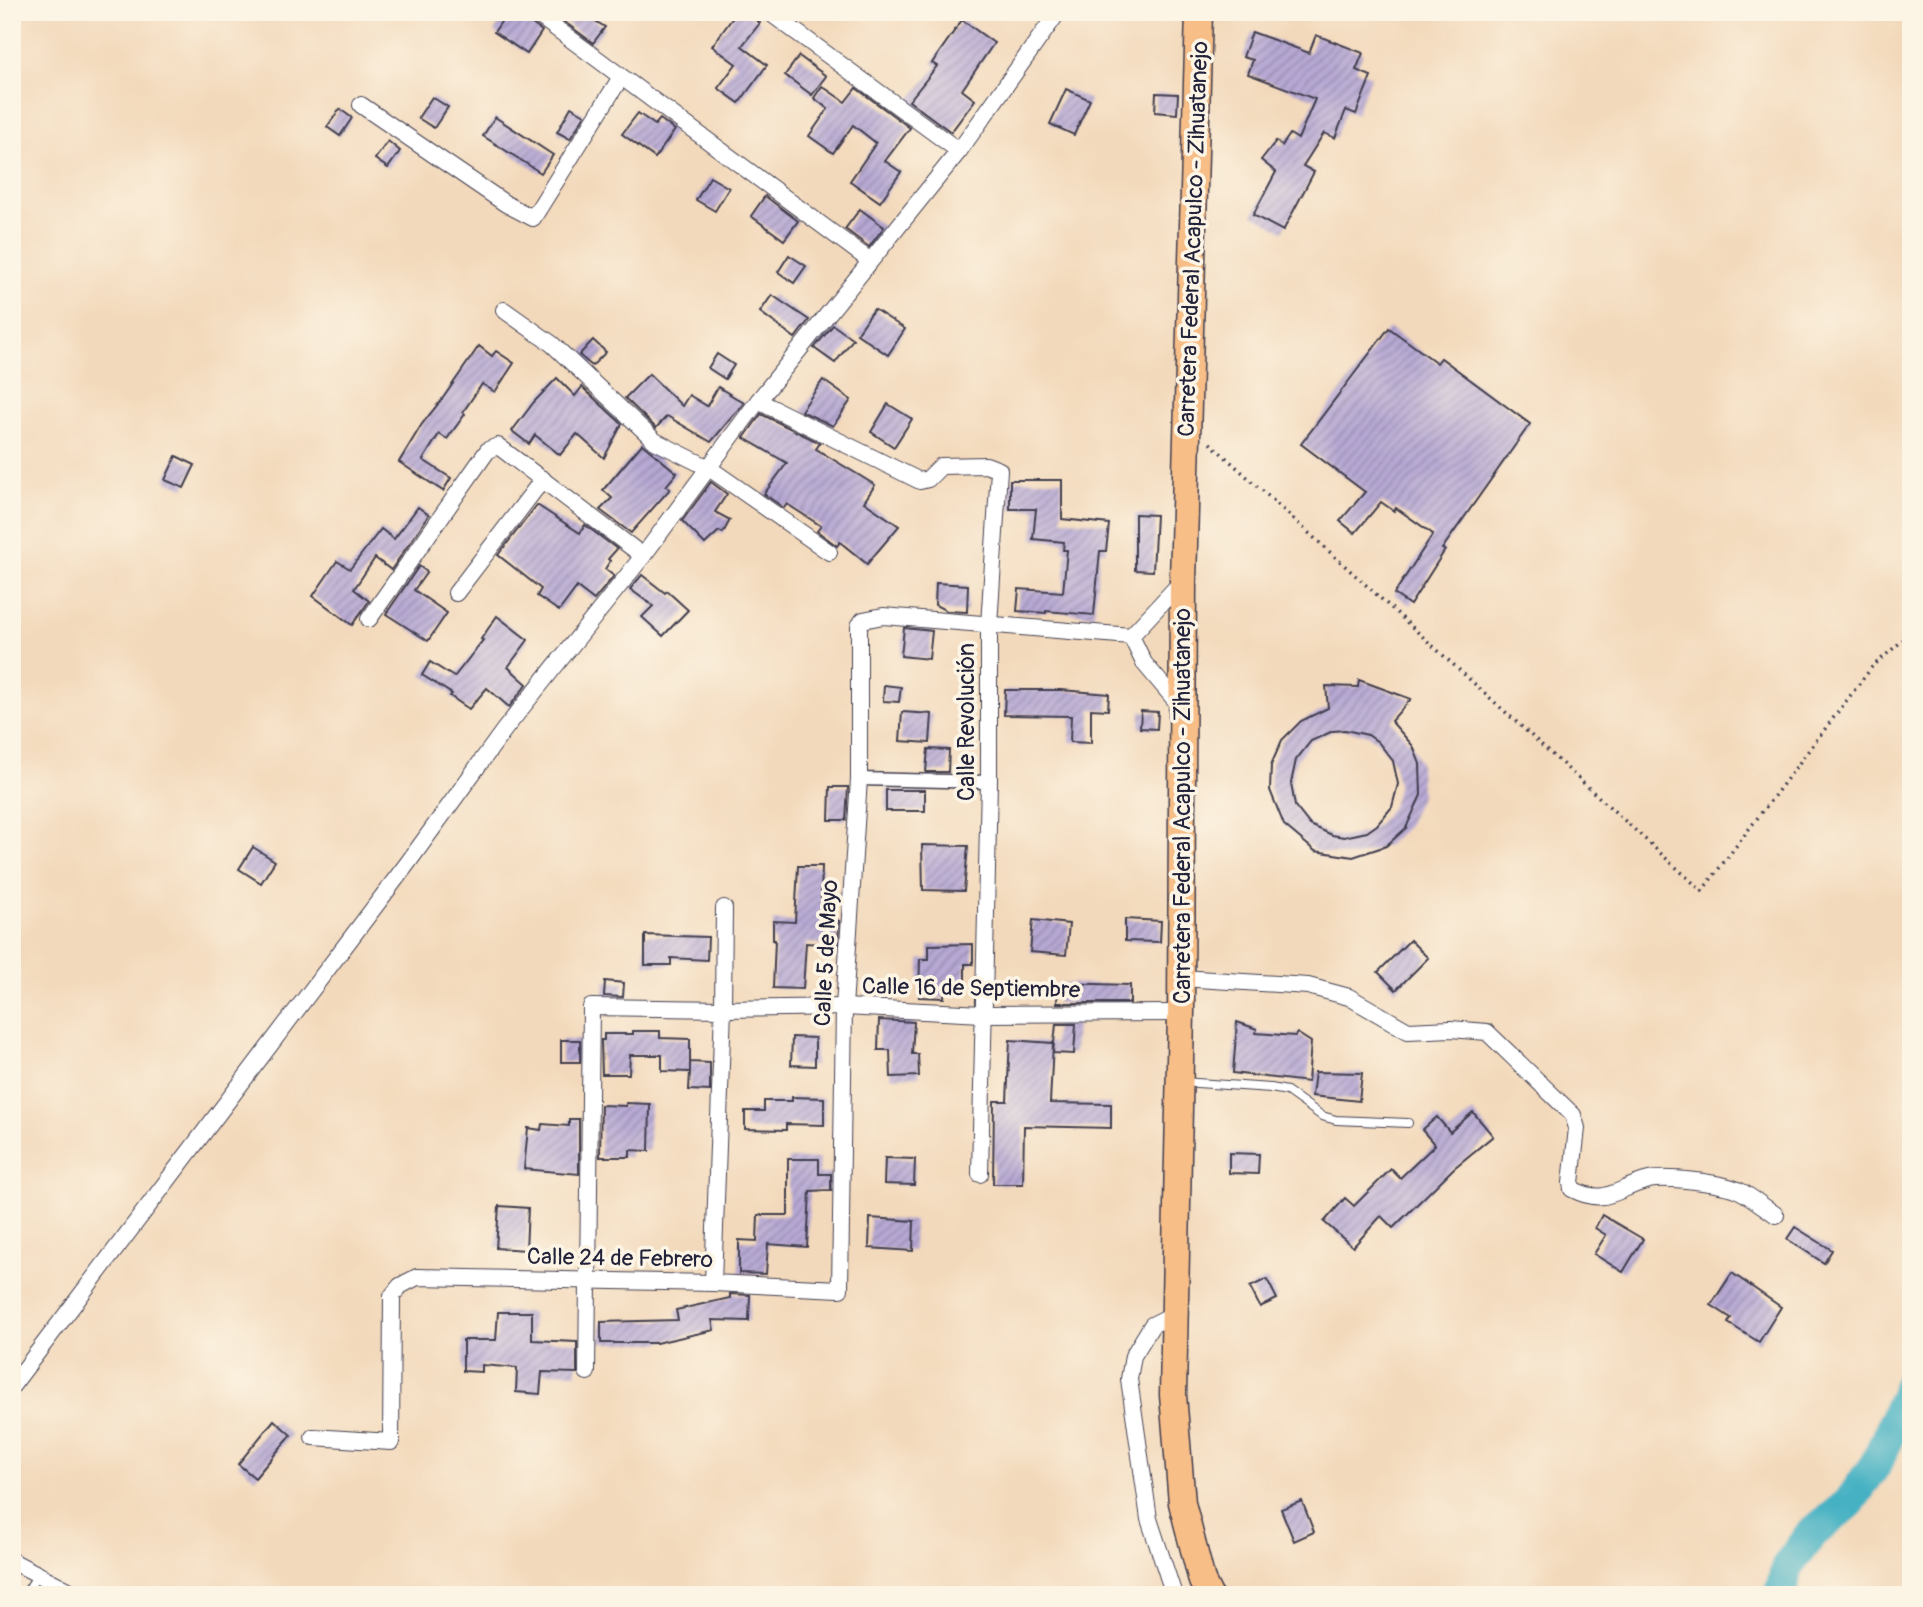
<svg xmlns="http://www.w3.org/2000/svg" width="1923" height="1607" font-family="Pangolin,sans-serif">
  <defs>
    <pattern id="building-hatch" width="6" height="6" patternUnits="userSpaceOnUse" patternTransform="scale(1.75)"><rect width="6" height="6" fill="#b7a9d4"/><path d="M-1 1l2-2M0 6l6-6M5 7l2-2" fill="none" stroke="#9489ad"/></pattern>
  </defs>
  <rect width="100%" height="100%" fill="#fcf5e5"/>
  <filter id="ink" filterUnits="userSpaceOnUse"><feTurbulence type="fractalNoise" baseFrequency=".0143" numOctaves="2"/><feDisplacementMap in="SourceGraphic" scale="14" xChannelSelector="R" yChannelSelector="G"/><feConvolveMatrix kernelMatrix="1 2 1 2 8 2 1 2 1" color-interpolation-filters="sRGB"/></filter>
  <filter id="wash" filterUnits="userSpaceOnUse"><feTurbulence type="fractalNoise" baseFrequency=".00686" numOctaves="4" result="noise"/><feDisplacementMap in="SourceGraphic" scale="28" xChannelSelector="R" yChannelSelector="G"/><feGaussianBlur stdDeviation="1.57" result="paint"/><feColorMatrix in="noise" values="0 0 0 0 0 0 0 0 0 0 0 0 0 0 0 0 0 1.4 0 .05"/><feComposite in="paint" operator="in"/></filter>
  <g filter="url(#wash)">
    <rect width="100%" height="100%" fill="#f3d9bb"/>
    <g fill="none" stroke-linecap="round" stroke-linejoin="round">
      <polyline stroke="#45b1c3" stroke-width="33" points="1780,1595 1787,1567 1810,1535 1849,1503 1877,1462 1911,1382"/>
    </g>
    <g id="blocks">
      <g fill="url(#building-hatch)" fill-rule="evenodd">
        <polygon points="508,12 515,12 542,31 527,54 494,32"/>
        <polygon points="568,12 597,12 592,19 605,27 593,43 562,20"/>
        <polygon points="737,12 745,12 760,23 742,46 767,65 739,103 718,88 736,64 712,46"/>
        <polygon points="962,20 994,43 962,90 975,100 951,132 909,101 937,66 932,63"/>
        <polygon points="1252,32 1309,53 1316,35 1363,53 1356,70 1371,76 1356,114 1346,110 1335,138 1324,133 1303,166 1314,172 1283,231 1253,215 1276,172 1261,160 1276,141 1282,146 1290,134 1298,139 1315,99 1248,74 1253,60 1243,57"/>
        <polygon points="799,56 826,76 812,95 785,75"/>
        <polygon points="822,86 845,102 856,88 910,128 885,161 901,172 880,202 850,181 876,143 853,125 833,153 809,136 828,109 814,98"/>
        <polygon points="1066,89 1090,100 1074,135 1050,124"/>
        <polygon points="1156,93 1178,94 1177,114 1155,112"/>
        <polygon points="432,97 448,107 434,128 418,118"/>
        <polygon points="571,107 585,115 570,139 557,132"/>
        <polygon points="340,109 352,118 340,136 327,127"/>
        <polygon points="638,113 655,125 660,119 675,130 655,158 622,134"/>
        <polygon points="495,117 553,155 541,173 483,136"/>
        <polygon points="388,141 400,151 388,168 375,159"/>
        <polygon points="710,177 729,188 715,211 696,200"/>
        <polygon points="765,196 798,221 784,240 751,216"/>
        <polygon points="860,209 884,227 869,247 845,229"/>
        <polygon points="789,255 806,266 794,283 778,272"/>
        <polygon points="772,295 809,320 795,338 760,312"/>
        <polygon points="874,309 905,329 888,355 857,334"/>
        <polygon points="833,325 853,339 835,363 814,348"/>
        <polygon points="1389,328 1437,363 1441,358 1530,424 1442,549 1445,550 1410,605 1394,594 1433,534 1396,508 1394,511 1381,502 1355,533 1340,521 1365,492 1301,444"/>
        <polygon points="593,340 606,352 592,366 579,355"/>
        <polygon points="479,346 492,356 496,351 514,363 495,392 482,384 463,412 465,414 447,439 439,434 423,460 451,478 443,491 399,462 422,424 443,398"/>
        <polygon points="717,354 734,365 725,379 708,368"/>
        <polygon points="649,374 682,406 689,395 707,406 718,387 744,403 711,442 667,416 656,428 625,398"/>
        <polygon points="557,378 575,396 582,387 622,424 604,458 577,434 560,455 535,435 529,444 512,431 534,402"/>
        <polygon points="823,380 851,400 833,426 801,411"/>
        <polygon points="888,404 912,419 894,447 871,432"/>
        <polygon points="761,414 820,443 816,449 875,485 864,502 899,526 867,564 840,542 837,546 817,531 821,526 787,504 784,508 764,494 787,463 744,438"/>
        <polygon points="642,444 677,473 666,486 670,489 631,533 600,510 612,498 603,490"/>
        <polygon points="176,456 195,465 184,488 165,480"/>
        <polygon points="1010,480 1062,480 1062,519 1109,524 1106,551 1100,551 1094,615 1046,611 1046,613 1017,611 1019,589 1063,592 1067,550 1063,550 1064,542 1033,539 1036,509 1010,509"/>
        <polygon points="711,482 727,494 715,512 730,520 723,533 719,531 705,544 682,521"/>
        <polygon points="537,505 580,533 585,525 617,549 608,559 610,561 605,569 614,576 594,600 577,587 559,611 537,596 541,589 498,555"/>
        <polygon points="418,507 429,515 391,570 375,558 354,589 369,601 352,625 313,596 337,561 350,569 381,529 394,539"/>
        <polygon points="1135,514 1156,515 1153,571 1135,570"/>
        <polygon points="419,566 427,572 414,590 447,613 428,641 386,614"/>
        <polygon points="642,575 665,593 667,591 688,610 663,636 642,617 653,606 630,589"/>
        <polygon points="936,583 968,585 967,612 947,611 935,605"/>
        <polygon points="497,616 528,640 508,667 527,684 509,707 487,688 469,709 450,696 452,694 422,675 430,662 454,677 483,640 481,639"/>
        <polygon points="904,628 932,631 929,659 901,656"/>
        <path d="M1359 680 1411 699 1391 721 1413 746 1420 764 1421 795 1406 828 1386 846 1353 857 1315 851 1284 825 1270 790 1271 765 1282 740 1301 721 1328 708 1326 686 1358 687ZM1345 730 1368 735 1378 742 1393 761 1398 784 1392 807 1377 825 1367 832 1344 837 1332 835 1310 825 1295 806 1291 783 1296 760 1311 741 1333 731Z"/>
        <polygon points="884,685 901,687 899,702 883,701"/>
        <polygon points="1005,690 1061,690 1109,694 1108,710 1091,709 1091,743 1070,742 1071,716 1004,715"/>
        <polygon points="1141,711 1158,712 1157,729 1140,728"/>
        <polygon points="902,712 932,714 930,743 900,741"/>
        <polygon points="928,749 949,750 948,772 926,772"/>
        <polygon points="830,787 848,787 846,820 829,820"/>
        <rect x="886" y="790" width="39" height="21"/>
        <polygon points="922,845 968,846 964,891 923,890"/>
        <polygon points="253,847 275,861 261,883 239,869"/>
        <polygon points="798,866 822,866 821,899 832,899 831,920 839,921 838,945 806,943 803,989 773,988 775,940 773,940 773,921 795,922"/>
        <polygon points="1125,919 1161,921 1160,942 1125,941"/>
        <polygon points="1033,920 1069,924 1066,955 1030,952"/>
        <polygon points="645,935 708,937 707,960 671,958 671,965 645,965"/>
        <polygon points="1410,940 1428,958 1396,990 1378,972"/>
        <polygon points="973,944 973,964 965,964 965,981 945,981 944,998 919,997 920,959 929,959 929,945"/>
        <polygon points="605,981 624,983 623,997 604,996"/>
        <polygon points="1058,983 1130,985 1130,1003 1057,1003"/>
        <polygon points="879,1020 914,1022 912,1054 918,1054 919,1076 891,1077 890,1050 878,1050"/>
        <polygon points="1237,1022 1257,1029 1256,1033 1295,1036 1297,1033 1311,1042 1308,1082 1233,1073"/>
        <polygon points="1056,1024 1076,1024 1074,1054 1053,1053"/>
        <polygon points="633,1031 660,1031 660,1038 690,1039 690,1071 690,1062 710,1063 710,1091 689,1090 690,1072 662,1071 662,1055 630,1055 629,1074 602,1074 601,1040 604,1040 604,1034 633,1034"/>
        <polygon points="792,1037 815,1038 815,1066 791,1065"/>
        <rect x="561" y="1040" width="19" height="22"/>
        <polygon points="1010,1040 1053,1043 1050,1103 1111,1104 1111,1128 1024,1126 1023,1184 993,1184 994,1101 1007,1101"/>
        <polygon points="1315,1072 1362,1073 1359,1101 1312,1096"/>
        <polygon points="792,1097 824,1098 824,1125 786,1124 786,1130 745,1129 745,1111 764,1111 764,1101 792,1101"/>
        <polygon points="626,1103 650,1104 649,1151 630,1150 630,1157 600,1157 601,1105 626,1106"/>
        <polygon points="1473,1112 1493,1136 1454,1168 1393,1228 1381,1216 1353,1247 1324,1222 1345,1198 1354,1206 1391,1169 1400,1178 1435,1145 1422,1130 1437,1117 1450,1132"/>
        <polygon points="569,1119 579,1119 579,1174 524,1169 528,1128 541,1130 542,1124 569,1126"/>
        <polygon points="1229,1153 1259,1154 1258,1174 1229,1173"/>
        <polygon points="885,1158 915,1159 914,1185 884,1184"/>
        <polygon points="788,1159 819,1159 819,1174 831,1174 831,1190 810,1191 807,1247 768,1244 766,1274 739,1273 739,1240 757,1241 758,1215 788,1215"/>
        <polygon points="499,1206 528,1208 526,1250 496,1248"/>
        <polygon points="1602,1215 1643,1239 1623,1272 1594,1254 1606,1235 1595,1228"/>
        <polygon points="870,1218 914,1221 913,1251 869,1248"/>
        <polygon points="1795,1227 1832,1250 1824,1263 1787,1239"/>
        <polygon points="1732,1273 1781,1307 1759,1342 1728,1323 1731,1318 1711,1305"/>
        <polygon points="1267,1279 1277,1299 1260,1307 1250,1287"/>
        <polygon points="730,1294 750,1295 749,1321 712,1320 714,1330 656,1343 601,1343 601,1322 678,1320 676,1310 730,1298"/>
        <polygon points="498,1312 532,1312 532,1340 577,1342 577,1373 542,1372 540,1394 516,1392 517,1368 482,1365 482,1372 463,1371 463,1340 496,1340"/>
        <polygon points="274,1420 291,1435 255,1478 238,1464"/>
        <polygon points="1302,1501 1314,1532 1294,1541 1281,1509"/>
      </g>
    </g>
  </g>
  <g filter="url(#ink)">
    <use href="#blocks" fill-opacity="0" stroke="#413d4e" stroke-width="2"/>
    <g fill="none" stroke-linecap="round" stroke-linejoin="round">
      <defs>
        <g id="service">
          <polyline points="1182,1082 1271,1088 1287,1091 1322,1116 1336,1120 1408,1123"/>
          <polyline points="25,1595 38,1574"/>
        </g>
        <polyline id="pedestrian" points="859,779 989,782"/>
        <g id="minor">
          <polyline points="534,12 869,260"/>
          <polyline points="769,12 959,151"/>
          <polyline points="361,105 506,204 533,218 621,77"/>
          <polyline points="504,310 552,344 655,441 709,468 829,552"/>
          <polyline points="758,401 920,481 928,479 941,466 986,465 999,470 989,625 989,782 980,1174"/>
          <polyline points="456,593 543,479"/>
          <polyline points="369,619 488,450 498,446 643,556"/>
          <polyline points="1131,636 1144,663 1181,707"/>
          <polyline points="1131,636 1183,580"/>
          <path d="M1181 978 1308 986 1349 997 1408 1031 1451 1029 1487 1032 1573 1115 1577 1128 1571 1183 1572 1189C1607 1207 1616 1188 1649 1180 1666 1176 1724 1183 1740 1191 1752 1197 1764 1207 1776 1215"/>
          <polyline points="713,1283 723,1009 724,908"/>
          <polyline points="1174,1314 1152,1325 1133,1356 1129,1379 1149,1519 1174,1595"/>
          <polyline points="587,1372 591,1007 723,1009 844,1007 983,1014 1181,1013"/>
          <polyline points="12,1386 407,864 504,730 643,556 758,401 959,151 1058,12"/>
          <polyline points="313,1437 391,1442 392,1296 400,1286 417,1277 713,1283 840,1289 844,1007 859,779 859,626 863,620 883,616 1131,636"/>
          <polyline points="12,1561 78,1595"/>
        </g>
        <polyline id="primary" points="1199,12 1183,580 1181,1013 1173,1395 1182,1503 1202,1581 1209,1595"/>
      </defs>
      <use href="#service" stroke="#413d4e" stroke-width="10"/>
      <use href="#pedestrian" stroke="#413d4e" stroke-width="15"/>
      <use href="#minor" stroke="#413d4e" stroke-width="18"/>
      <use href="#primary" stroke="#413d4e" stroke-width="29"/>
      <polyline stroke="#413d4e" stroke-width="3.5" stroke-dasharray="2 5" stroke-linecap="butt" points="1210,443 1702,891 1872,667 1911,633"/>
      <use href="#service" stroke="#fff" stroke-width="8"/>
      <use href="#pedestrian" stroke="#fff" stroke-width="12"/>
      <use href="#minor" stroke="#fff" stroke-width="16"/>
      <use href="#primary" stroke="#f7be88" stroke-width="26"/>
    </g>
  </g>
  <g text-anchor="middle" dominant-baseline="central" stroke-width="7" stroke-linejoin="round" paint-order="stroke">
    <g font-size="23" fill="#22223b" stroke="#fcf5e5">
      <text transform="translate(1193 239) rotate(-88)">Carretera Federal Acapulco - Zihuatanejo</text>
      <text transform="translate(966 722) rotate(-90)">Calle Revolución</text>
      <text transform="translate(1182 806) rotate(-90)">Carretera Federal Acapulco - Zihuatanejo</text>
      <text transform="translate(826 953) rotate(-87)">Calle 5 de Mayo</text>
      <text transform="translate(971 988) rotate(1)">Calle 16 de Septiembre</text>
      <text transform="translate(620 1258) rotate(1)">Calle 24 de Febrero</text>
    </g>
  </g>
  <rect width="1923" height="1607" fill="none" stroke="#fcf5e5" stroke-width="42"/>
</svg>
